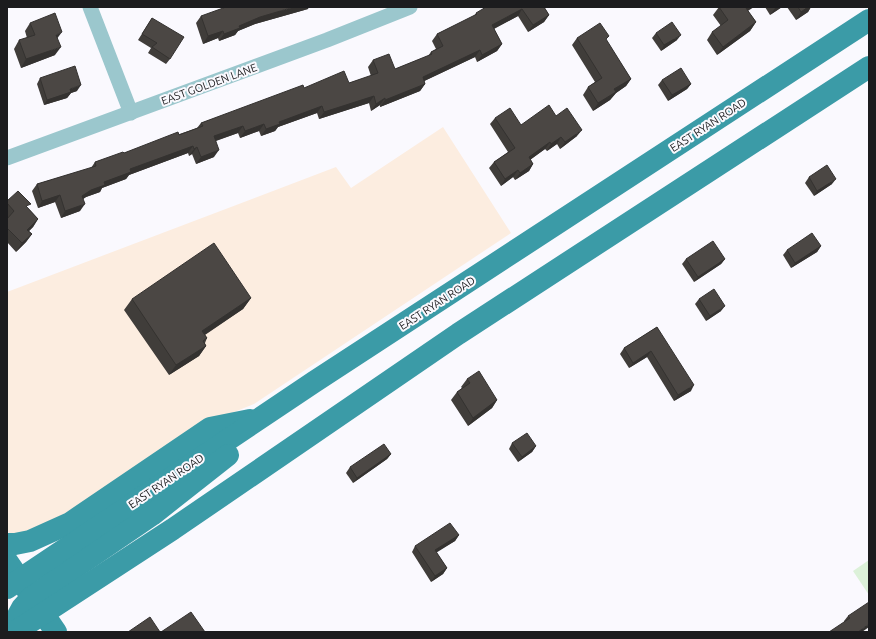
<svg xmlns="http://www.w3.org/2000/svg" width="876" height="639" font-family="Ubuntu,sans-serif">
  <rect width="100%" height="100%" fill="#faf9fe"/>
  <polygon fill="#fcede0" points="443,127 511,233 254,404 207,423 70,517 13,536 7,531 7,292 336,167 351,188"/>
  <polygon fill="#dcf1d9" points="869,560 869,595 853,571"/>
  <g fill="none" stroke-linecap="round" stroke-linejoin="round">
    <g stroke="#9bc7cd" stroke-width="15">
      <polyline points="90,7 131,113"/>
      <polyline points="7,158 327,40 410,7"/>
    </g>
    <g stroke="#3b9ba7" stroke-width="22">
      <polyline points="7,544 15,544 30,541 70,523 210,428 250,420"/>
      <polyline points="7,561 56,632"/>
      <polyline points="7,588 314,382 869,20"/>
      <polyline points="9,632 22,608 32,597 152,515 228,455"/>
      <polyline points="15,632 173,529 458,334 869,67"/>
    </g>
  </g>
  <g fill="#403d3a">
    <polygon points="544,7 549,15 544,22 528,32 518,16 494,29 502,44 497,51 477,62 475,57 424,81 425,84 420,91 380,107 380,105 371,111 369,103 319,119 317,113 278,127 275,131 261,136 259,131 240,138 238,133 216,141 214,157 196,164 192,154 189,156 188,153 129,175 126,179 102,188 100,192 86,197 83,199 80,211 61,218 55,202 38,208 32,191 37,184 91,168 95,162 124,153 197,128 201,123 304,88 349,83 371,76 368,67 373,60 395,69 428,56 431,52 436,49 432,41 437,34 474,16 476,13"/>
    <polygon points="719,7 748,11 756,22 750,31 717,55 707,40 712,32 721,26 713,15"/>
    <polygon points="765,7 782,7 770,15"/>
    <polygon points="787,7 811,7 808,12 796,20"/>
    <polygon points="308,9 255,24 238,31 235,35 219,41 218,38 203,44 196,23 201,16"/>
    <polygon points="152,18 170,59 166,64 148,53 151,48 138,40"/>
    <polygon points="30,23 55,55 21,68 14,49 19,40 27,38 25,31"/>
    <polygon points="656,33 677,40 661,51 652,38"/>
    <polygon points="577,38 606,40 631,79 626,86 616,93 610,100 593,111 583,95 588,87 595,82 572,45"/>
    <polygon points="40,78 77,91 71,93 67,98 44,105 37,84"/>
    <polygon points="662,80 691,84 687,89 668,101 658,85"/>
    <polygon points="556,116 577,136 560,149 557,144 547,151 545,149 530,160 533,164 529,171 515,180 513,177 501,186 489,168 494,162 508,152 490,124 495,118 521,125"/>
    <polygon points="809,177 832,184 814,196 805,183"/>
    <polygon points="7,201 28,208 38,219 33,227 29,231 32,234 26,242 16,252 7,242 7,219 8,218 7,217"/>
    <polygon points="821,246 817,252 791,268 783,255 787,250"/>
    <polygon points="686,259 725,259 721,264 694,282 682,264"/>
    <polygon points="251,298 243,309 205,335 207,338 205,343 206,346 199,356 169,375 124,310 132,299"/>
    <polygon points="699,299 721,311 706,321 695,304"/>
    <polygon points="657,327 691,391 674,401 647,357 629,368 620,354 624,348"/>
    <polygon points="467,379 497,400 492,408 468,426 451,400 457,392 462,388 461,387"/>
    <polygon points="512,443 536,446 532,452 518,462 509,449"/>
    <polygon points="391,454 387,459 353,483 346,473 350,467"/>
    <polygon points="459,535 455,541 436,552 447,568 443,574 431,582 412,552 415,546"/>
    <polygon points="848,616 862,632 844,622 844,621"/>
  </g>
  <g fill="#343230">
    <polygon points="30,7 47,7 46,8 29,8"/>
    <polygon points="294,7 309,7 308,9 255,24 238,31 235,35 219,41 224,34 239,26 260,17"/>
    <polygon points="748,7 754,7 740,16 746,8"/>
    <polygon points="776,7 782,7 770,15"/>
    <polygon points="808,7 811,7 808,12 796,20 801,12"/>
    <polygon points="522,9 518,16 487,32 492,25"/>
    <polygon points="549,15 544,22 528,32 533,25"/>
    <polygon points="756,22 750,31 717,55 723,47"/>
    <polygon points="223,31 218,38 203,44 208,36"/>
    <polygon points="62,32 56,40 56,35"/>
    <polygon points="681,35 677,40 661,51 664,45"/>
    <polygon points="502,44 497,51 477,62 482,55"/>
    <polygon points="61,47 55,55 21,68 26,59"/>
    <polygon points="480,50 475,57 418,84 423,77"/>
    <polygon points="631,79 626,86 616,93 610,100 593,111 598,103 614,89"/>
    <polygon points="425,84 420,91 380,107 385,100"/>
    <polygon points="691,84 687,89 668,101 672,95"/>
    <polygon points="81,85 77,91 71,93 67,98 44,105 47,100 70,89"/>
    <polygon points="374,96 369,103 319,119 324,112"/>
    <polygon points="385,98 380,105 371,111 376,104"/>
    <polygon points="322,106 317,113 278,127 275,131 261,136 266,129 279,122"/>
    <polygon points="264,124 259,131 240,138 245,131"/>
    <polygon points="243,126 238,133 209,143 214,136"/>
    <polygon points="582,130 577,136 560,149 565,142"/>
    <polygon points="561,137 557,144 547,151 551,144"/>
    <polygon points="550,142 545,149 524,164 529,157"/>
    <polygon points="193,146 188,153 129,175 126,179 102,188 100,192 86,197 77,203 82,196 91,190 104,182 130,169"/>
    <polygon points="197,147 192,154 189,156 194,149"/>
    <polygon points="219,150 214,157 196,164 201,157"/>
    <polygon points="533,164 529,171 515,180 520,173"/>
    <polygon points="518,170 513,177 501,186 505,179"/>
    <polygon points="836,179 832,184 814,196 817,191"/>
    <polygon points="60,195 55,202 38,208 42,201"/>
    <polygon points="85,204 80,211 61,218 65,211"/>
    <polygon points="38,219 33,227 22,238 27,230"/>
    <polygon points="32,234 26,242 16,252 22,243"/>
    <polygon points="821,246 817,252 791,268 795,263"/>
    <polygon points="725,259 721,264 694,282 698,277"/>
    <polygon points="251,298 243,309 195,341 202,331"/>
    <polygon points="725,306 721,311 706,321 710,316"/>
    <polygon points="206,346 199,356 169,375 176,365"/>
    <polygon points="651,351 647,357 629,368 633,363"/>
    <polygon points="694,385 691,391 674,401 678,395"/>
    <polygon points="497,400 492,408 468,426 473,418"/>
    <polygon points="536,446 532,452 518,462 522,457"/>
    <polygon points="391,454 387,459 353,483 357,478"/>
    <polygon points="459,535 455,541 431,556 435,550"/>
    <polygon points="447,568 443,574 431,582 435,576"/>
    <polygon points="869,624 869,627 862,632 858,632"/>
  </g>
  <g fill="#4b4744" stroke="#343230">
    <polygon points="226,7 294,7 260,17 239,26 240,28 224,34 223,31 208,36 201,16"/>
    <polygon points="486,7 544,7 549,15 533,25 522,9 492,25 502,44 482,55 480,50 423,77 425,84 385,100 385,98 376,104 374,96 324,112 322,106 279,122 280,124 266,129 264,124 245,131 243,126 214,136 219,150 201,157 197,147 194,149 193,146 130,169 131,172 104,182 105,185 91,190 82,196 85,204 65,211 60,195 42,201 37,184 96,166 95,162 123,152 124,153 178,132 179,135 203,126 201,123 303,85 304,88 344,71 349,83 378,73 373,60 389,54 395,69 432,54 431,52 443,46 437,34 477,14 476,13"/>
    <polygon points="719,7 748,7 746,8 756,22 723,47 712,32 728,20"/>
    <polygon points="798,7 808,7 801,12"/>
    <polygon points="55,13 62,32 56,35 61,47 26,59 19,40 35,35 30,23"/>
    <polygon points="152,18 184,37 170,59 152,47 157,43 142,34"/>
    <polygon points="672,22 681,35 664,45 656,33"/>
    <polygon points="600,23 609,36 606,39 631,79 614,89 616,92 598,103 588,87 602,78 577,38"/>
    <polygon points="75,66 81,85 70,89 71,92 47,100 40,78"/>
    <polygon points="681,68 691,84 672,95 662,80"/>
    <polygon points="549,105 556,116 567,108 582,130 565,142 561,137 551,144 550,142 529,157 533,164 520,173 518,170 505,179 494,162 515,148 495,118 510,108 521,125"/>
    <polygon points="827,165 836,179 817,191 809,177"/>
    <polygon points="18,191 31,204 26,206 38,219 27,230 32,234 22,243 7,228 7,219 14,211 7,203 7,201"/>
    <polygon points="812,233 821,246 795,263 787,250"/>
    <polygon points="713,241 725,259 698,277 686,259"/>
    <polygon points="214,243 251,298 202,331 207,338 203,341 206,346 176,365 132,299"/>
    <polygon points="714,289 725,306 710,316 699,299"/>
    <polygon points="657,327 694,385 678,395 651,351 633,363 624,348"/>
    <polygon points="479,371 497,400 473,418 457,392 470,383 467,379"/>
    <polygon points="527,433 536,446 522,457 512,443"/>
    <polygon points="384,444 391,454 357,478 350,467"/>
    <polygon points="450,523 459,535 435,550 447,568 435,576 415,546"/>
    <polygon points="869,602 869,624 858,632 829,632 850,618 848,616"/>
    <polygon points="191,612 205,632 161,632"/>
    <polygon points="150,617 160,632 128,632"/>
  </g>
  <g text-anchor="middle" dominant-baseline="central" stroke-width="4" stroke-linejoin="round" paint-order="stroke">
    <g font-size="11" fill="#1c1c1e" stroke="#faf9fe">
      <text transform="translate(209 84) rotate(-20)">EAST GOLDEN LANE</text>
      <text transform="translate(708 125) rotate(-33)">EAST RYAN ROAD</text>
      <text transform="translate(437 303) rotate(-33)">EAST RYAN ROAD</text>
      <text transform="translate(166 481) rotate(-34)">EAST RYAN ROAD</text>
    </g>
  </g>
  <rect width="876" height="639" fill="none" stroke="#1c1c1e" stroke-width="16"/>
</svg>
